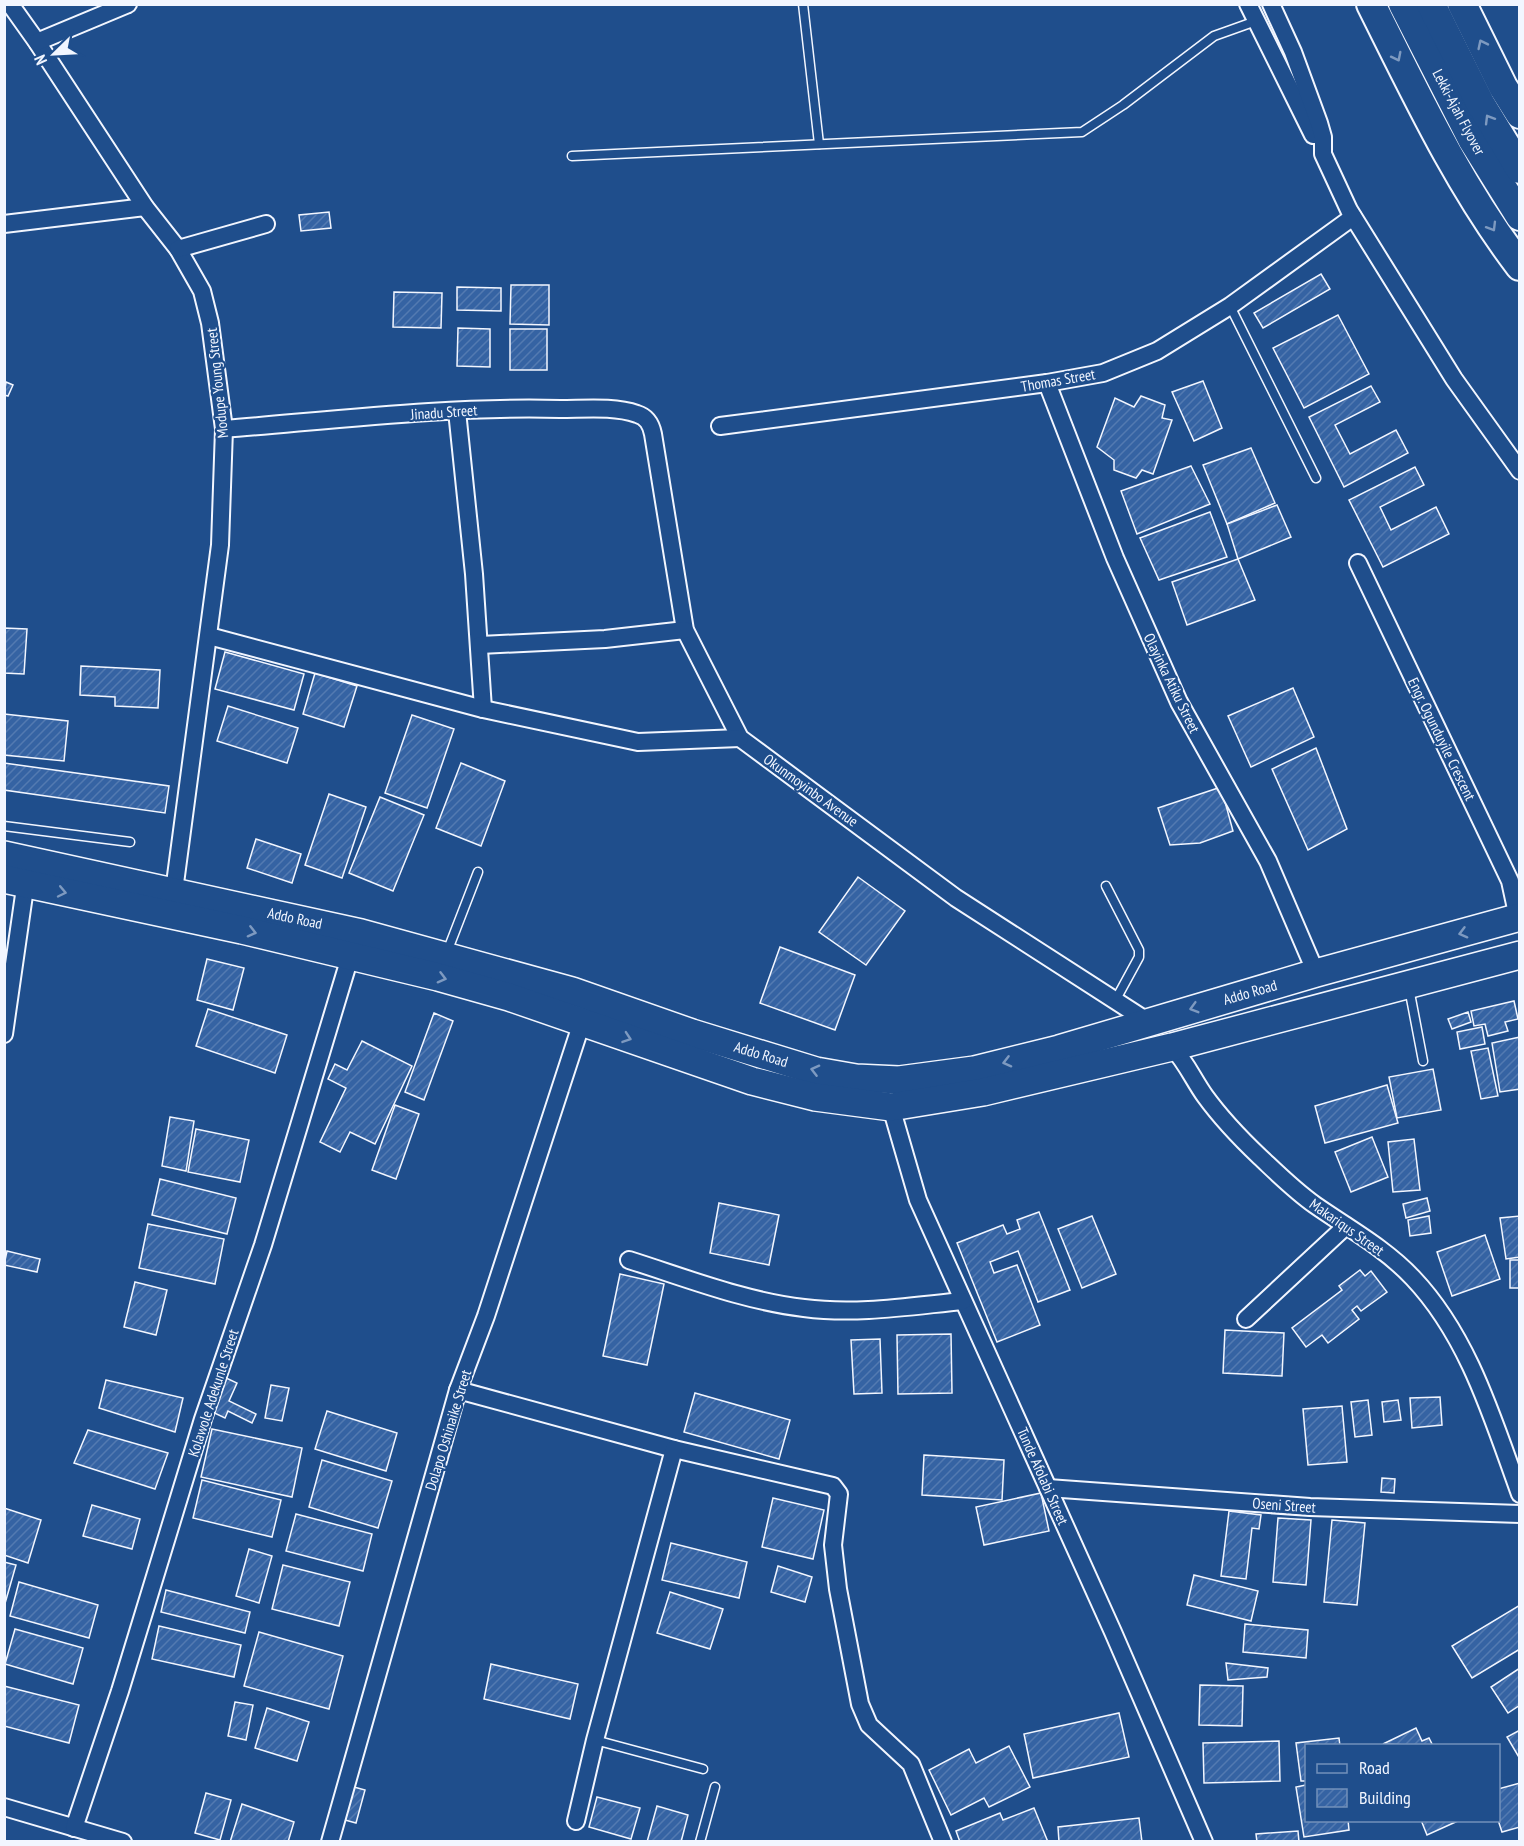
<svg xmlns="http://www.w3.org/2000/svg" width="1524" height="1846" font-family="'PT Sans Narrow',sans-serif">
  <defs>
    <pattern id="building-hatch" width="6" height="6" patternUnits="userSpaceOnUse" patternTransform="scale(1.5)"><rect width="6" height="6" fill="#3563a3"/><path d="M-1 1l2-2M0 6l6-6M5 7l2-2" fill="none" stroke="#537ab1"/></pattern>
  </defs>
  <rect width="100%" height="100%" fill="#1f4e8c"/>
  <g fill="url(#building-hatch)" stroke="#f2f6ff" stroke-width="1.5">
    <polygon points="329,212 331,228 301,231 299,215"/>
    <polygon points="1321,274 1330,289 1263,328 1254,313"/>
    <polygon points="511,285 549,285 549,325 510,324"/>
    <polygon points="457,287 501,288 501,311 457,310"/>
    <polygon points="394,292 442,293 441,328 393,327"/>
    <polygon points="1338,315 1369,374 1304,408 1273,348"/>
    <polygon points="458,328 490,329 490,367 457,366"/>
    <rect x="510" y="329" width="37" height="41"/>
    <polygon points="1203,381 1222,428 1194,441 1172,392"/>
    <polygon points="6,382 13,385 8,396 4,395"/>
    <polygon points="1371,386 1380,402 1335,425 1350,454 1396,430 1408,453 1344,487 1309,417"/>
    <polygon points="1141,396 1165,405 1162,418 1172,420 1153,474 1142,470 1136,478 1114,470 1114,460 1097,447 1115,398 1134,407"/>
    <polygon points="1251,448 1275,503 1227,524 1203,465"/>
    <polygon points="1191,466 1210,504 1137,534 1121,491"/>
    <polygon points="1415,467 1424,485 1380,507 1391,530 1436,507 1449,534 1383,567 1349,500"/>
    <polygon points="1277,505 1291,537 1238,559 1227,524"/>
    <polygon points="1210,512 1227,557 1159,580 1140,538"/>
    <polygon points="1238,559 1255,600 1187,625 1172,582"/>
    <polygon points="4,628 27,629 24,674 4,673"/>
    <polygon points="225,652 304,674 294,710 215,689"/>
    <polygon points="81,666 160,670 158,708 115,706 115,697 80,695"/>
    <polygon points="315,673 357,686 344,727 303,714"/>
    <polygon points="1293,688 1314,737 1251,767 1228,716"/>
    <polygon points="228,706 298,728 287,763 217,741"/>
    <polygon points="4,714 68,721 64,761 4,755"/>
    <polygon points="412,715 454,729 427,808 385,793"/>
    <polygon points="1316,748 1347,829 1308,850 1272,769"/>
    <polygon points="4,763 169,786 165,813 4,790"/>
    <polygon points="461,763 505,781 481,846 436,828"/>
    <polygon points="1221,787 1233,831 1200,843 1170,845 1158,808"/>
    <polygon points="329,794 366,807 342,878 305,865"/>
    <polygon points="380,797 424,815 393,891 349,873"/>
    <polygon points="256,839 301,854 292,883 247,868"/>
    <polygon points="858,877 905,911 866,965 819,932"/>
    <polygon points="780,947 855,975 835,1030 760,1003"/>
    <polygon points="207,959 244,968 233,1010 197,1000"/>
    <polygon points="1514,1001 1518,1019 1505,1022 1508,1031 1488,1036 1485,1024 1474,1026 1471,1011"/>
    <polygon points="208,1009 287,1035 275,1073 196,1046"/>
    <polygon points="1468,1012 1471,1022 1452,1029 1448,1019"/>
    <polygon points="434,1013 453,1021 424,1100 405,1092"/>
    <polygon points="1482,1027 1485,1044 1460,1049 1457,1032"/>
    <polygon points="1520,1037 1520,1089 1500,1092 1492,1043"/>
    <polygon points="362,1041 412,1066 375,1144 350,1132 340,1152 320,1142 346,1088 328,1079 335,1064 347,1070"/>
    <polygon points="1488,1048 1498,1096 1481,1099 1471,1051"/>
    <polygon points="1433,1069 1441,1110 1397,1118 1389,1077"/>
    <polygon points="1387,1085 1398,1123 1325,1143 1315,1106"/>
    <polygon points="395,1105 419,1114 396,1179 372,1170"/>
    <polygon points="170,1117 194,1121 186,1171 162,1166"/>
    <polygon points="196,1129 249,1140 240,1182 188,1172"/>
    <polygon points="1372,1137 1388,1177 1351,1192 1335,1152"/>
    <polygon points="1414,1139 1420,1190 1393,1192 1388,1142"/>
    <polygon points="160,1179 236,1198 227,1234 152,1215"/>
    <polygon points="1427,1198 1430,1211 1406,1218 1403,1204"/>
    <polygon points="719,1203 779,1215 769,1265 710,1253"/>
    <polygon points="1039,1212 1070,1290 1038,1302 1018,1251 990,1262 994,1273 1017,1265 1040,1325 997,1342 957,1243 1003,1225 1007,1234 1020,1229 1017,1220"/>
    <polygon points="1092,1216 1116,1274 1082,1288 1058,1229"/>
    <polygon points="1429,1216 1431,1233 1410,1236 1408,1220"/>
    <polygon points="1520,1216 1520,1257 1506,1259 1500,1218"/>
    <polygon points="148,1224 224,1239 215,1284 139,1268"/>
    <polygon points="1485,1235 1500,1279 1452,1296 1437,1252"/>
    <polygon points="7,1251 40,1259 37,1272 4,1265"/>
    <rect x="1510" y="1260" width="10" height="28"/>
    <polygon points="1360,1270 1365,1276 1371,1271 1387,1292 1361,1311 1357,1306 1352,1310 1359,1319 1328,1343 1322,1335 1306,1347 1292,1328 1342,1290 1339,1286"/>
    <polygon points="620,1274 664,1284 647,1365 603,1356"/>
    <polygon points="135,1282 167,1290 156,1335 124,1327"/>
    <polygon points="1225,1330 1284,1333 1282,1376 1223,1373"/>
    <polygon points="951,1334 952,1393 898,1394 897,1335"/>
    <polygon points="880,1339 882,1393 854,1394 851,1340"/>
    <polygon points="224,1377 237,1383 229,1401 256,1414 252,1423 228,1411 225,1418 208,1410"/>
    <polygon points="106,1380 183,1398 175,1432 99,1408"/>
    <polygon points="271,1385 289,1388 282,1421 265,1418"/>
    <polygon points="695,1393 790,1420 779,1459 684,1432"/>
    <polygon points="1440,1397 1442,1425 1412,1428 1410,1398"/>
    <polygon points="1368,1400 1372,1435 1355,1437 1351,1402"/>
    <polygon points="1398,1400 1401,1420 1384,1422 1382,1402"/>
    <polygon points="1342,1406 1347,1462 1308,1465 1303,1409"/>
    <polygon points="327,1411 397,1433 386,1471 315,1449"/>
    <polygon points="212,1429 302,1448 292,1497 201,1477"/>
    <polygon points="88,1430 168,1453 155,1489 74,1463"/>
    <polygon points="924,1455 1004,1460 1002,1500 922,1495"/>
    <polygon points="322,1460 392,1481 378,1528 309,1507"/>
    <polygon points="1382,1478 1395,1479 1394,1493 1381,1492"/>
    <polygon points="202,1480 281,1500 272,1537 193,1518"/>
    <polygon points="1041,1493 1049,1531 984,1545 976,1507"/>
    <polygon points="773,1498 824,1510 813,1559 762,1547"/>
    <polygon points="92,1505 140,1519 132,1549 83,1536"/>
    <polygon points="4,1508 41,1520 28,1563 4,1555"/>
    <polygon points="1229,1511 1261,1515 1259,1529 1252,1528 1246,1579 1221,1576"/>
    <polygon points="296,1514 372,1534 363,1571 286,1551"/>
    <polygon points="1278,1518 1311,1520 1306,1585 1273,1582"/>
    <polygon points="1332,1520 1365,1523 1357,1605 1324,1602"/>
    <polygon points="671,1543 747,1562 739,1598 662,1580"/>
    <polygon points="249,1549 272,1556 259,1603 236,1596"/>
    <polygon points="4,1562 16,1565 4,1607"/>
    <polygon points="283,1565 350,1582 339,1626 272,1609"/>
    <polygon points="778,1566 812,1577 805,1602 771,1592"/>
    <polygon points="1194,1575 1258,1591 1251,1621 1187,1605"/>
    <polygon points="19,1582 98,1605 89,1638 10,1616"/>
    <polygon points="166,1590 250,1612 245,1633 161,1612"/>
    <polygon points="670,1592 723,1609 710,1649 657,1633"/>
    <polygon points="1520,1605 1520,1649 1472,1678 1452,1646"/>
    <polygon points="1245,1624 1308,1630 1306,1658 1243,1652"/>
    <polygon points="159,1626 241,1645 234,1677 152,1659"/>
    <polygon points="15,1629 83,1648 73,1684 5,1664"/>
    <polygon points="259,1632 343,1656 329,1709 244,1686"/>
    <polygon points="1226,1663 1268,1668 1267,1677 1228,1680"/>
    <polygon points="491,1664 578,1684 570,1719 484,1699"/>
    <polygon points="1520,1668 1520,1705 1508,1713 1491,1687"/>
    <polygon points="1200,1685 1243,1686 1242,1726 1199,1725"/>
    <polygon points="4,1686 79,1705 69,1743 4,1726"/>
    <polygon points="235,1702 253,1705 246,1740 228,1736"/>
    <polygon points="267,1708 309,1722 297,1761 255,1748"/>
    <polygon points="1119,1713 1129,1757 1033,1778 1024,1734"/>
    <polygon points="1416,1728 1422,1741 1429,1738 1433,1746 1383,1744"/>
    <polygon points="1520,1730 1520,1759 1507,1737"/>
    <polygon points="1339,1738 1340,1746 1306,1746 1306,1781 1301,1781 1296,1743"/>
    <polygon points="1279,1741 1280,1781 1204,1783 1203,1743"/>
    <polygon points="1009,1746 1030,1787 989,1807 984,1798 951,1815 929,1770 969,1749 976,1763"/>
    <polygon points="1520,1783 1520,1827 1502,1832 1498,1820 1498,1789"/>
    <polygon points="1306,1785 1306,1820 1348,1820 1349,1830 1304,1837 1296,1787"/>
    <polygon points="354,1787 365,1790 356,1823 345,1820"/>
    <polygon points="206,1793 231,1800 220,1840 195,1833"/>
    <polygon points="597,1797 640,1808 631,1839 589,1827"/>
    <polygon points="242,1804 294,1822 288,1842 230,1842"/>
    <polygon points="657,1806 688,1815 681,1842 647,1842"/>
    <polygon points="1034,1808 1048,1842 960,1842 956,1831 1000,1813 1003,1820"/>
    <polygon points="1139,1818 1142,1842 1059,1842 1058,1827"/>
    <polygon points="1421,1820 1460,1820 1427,1835"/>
    <polygon points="1298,1831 1299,1842 1257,1842 1256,1834"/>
  </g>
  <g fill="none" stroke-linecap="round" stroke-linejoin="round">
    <defs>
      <g id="service">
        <polyline points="803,4 819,144"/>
        <polyline points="572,156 1082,132 1123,105 1214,36 1256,21"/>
        <polyline points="1230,306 1316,478"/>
        <polyline points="4,826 130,842"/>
        <polyline points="1106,886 1139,950 1139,957 1115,1001"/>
        <polyline points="447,952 478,872"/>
        <polyline points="1409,988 1423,1061"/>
        <polyline points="595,1740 703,1769"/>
        <polyline points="700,1842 715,1787"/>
      </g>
      <g id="minor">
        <polyline points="10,4 37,42 145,207 178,249 202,291 210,323 224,429 220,545 174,891"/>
        <polyline points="1248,4 1313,135"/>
        <polyline points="1271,4 1293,52 1319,123 1323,137 1323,154 1349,210 1454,379 1520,471"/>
        <polyline points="37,42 128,4"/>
        <polyline points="4,224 145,207"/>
        <polyline points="178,249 266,224"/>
        <polyline points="1047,383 1115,558 1179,702 1268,861 1316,973"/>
        <polyline points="457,411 474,574 483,709"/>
        <polyline points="720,426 1047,383 1103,373 1157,351 1230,306 1353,217"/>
        <path d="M224 429C335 420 448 406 560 409 585 409 614 406 637 414 647 417 651 424 653 434L685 630 740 738 956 898 1147 1021"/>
        <polyline points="1358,563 1510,881 1518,918"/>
        <polyline points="209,636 483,709 638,742 740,738"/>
        <polyline points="480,645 605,639 685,630"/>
        <polyline points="4,1034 27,874"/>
        <path d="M1172 1047C1186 1062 1193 1079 1205 1096 1221 1118 1240 1138 1260 1157 1277 1173 1295 1191 1315 1205 1348 1228 1385 1248 1413 1278 1469 1337 1493 1420 1520 1494"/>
        <polyline points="891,1107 918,1200 1113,1632 1204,1842"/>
        <path d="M629 1260C686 1278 744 1301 804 1308 857 1315 911 1306 963 1301"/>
        <polyline points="1246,1319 1346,1226"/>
        <polyline points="458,1390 674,1449 833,1486 839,1494 833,1545 838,1589 860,1704 869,1725 911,1764 943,1842"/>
        <polyline points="1048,1488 1310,1507 1520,1514"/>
        <polyline points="4,1807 123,1842"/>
        <polyline points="576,1821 595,1740 674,1449"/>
        <polyline points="74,1828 120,1691 203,1419 263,1245 350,957"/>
        <polyline points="330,1842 458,1390 486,1316 582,1022"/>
      </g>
      <g id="primary">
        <polyline points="4,855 361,933 572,991 692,1033 816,1071 856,1078 899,1080 974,1070 1059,1049 1316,973 1520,917"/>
        <polyline points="4,879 242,930 438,977 509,997 752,1081 815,1097 891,1107 983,1092 1172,1047 1520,955"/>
      </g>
      <g id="trunk">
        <path d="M1371 4C1416 94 1459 186 1520 266"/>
        <polyline points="1403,4 1472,139 1520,216"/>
        <polyline points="1431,4 1480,103 1520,169"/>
        <polyline points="1462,4 1503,87 1520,114"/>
      </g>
    </defs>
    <use href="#service" stroke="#f2f6ff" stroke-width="11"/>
    <use href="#minor" stroke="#f2f6ff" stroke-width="20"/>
    <use href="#primary" stroke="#f2f6ff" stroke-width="30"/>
    <use href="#trunk" stroke="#f2f6ff" stroke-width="32"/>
    <use href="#service" stroke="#1f4e8c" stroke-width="8"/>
    <use href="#minor" stroke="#1f4e8c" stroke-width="16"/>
    <use href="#primary" stroke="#1f4e8c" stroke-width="27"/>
    <use href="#trunk" stroke="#1f4e8c" stroke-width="28"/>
  </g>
  <defs><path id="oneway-chevron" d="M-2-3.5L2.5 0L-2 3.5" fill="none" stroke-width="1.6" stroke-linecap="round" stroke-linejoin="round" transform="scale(1.5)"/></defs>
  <g stroke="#7e9ac0">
    <use href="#oneway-chevron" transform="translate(1482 44) rotate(-116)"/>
    <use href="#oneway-chevron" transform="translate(1397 57) rotate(63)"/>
    <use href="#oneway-chevron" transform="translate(1489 119) rotate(-121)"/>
    <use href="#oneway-chevron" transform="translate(1492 227) rotate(59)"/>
    <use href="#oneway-chevron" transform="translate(62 892) rotate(12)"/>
    <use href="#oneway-chevron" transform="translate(252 932) rotate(14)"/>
    <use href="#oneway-chevron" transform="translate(1463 933) rotate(165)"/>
    <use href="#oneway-chevron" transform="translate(442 978) rotate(15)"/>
    <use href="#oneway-chevron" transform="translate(1194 1008) rotate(164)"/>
    <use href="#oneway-chevron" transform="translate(627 1038) rotate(19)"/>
    <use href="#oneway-chevron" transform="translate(1007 1062) rotate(166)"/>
    <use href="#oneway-chevron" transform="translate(815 1070) rotate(-166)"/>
  </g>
  <g text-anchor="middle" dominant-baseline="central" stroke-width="4.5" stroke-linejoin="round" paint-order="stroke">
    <g font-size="15" fill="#f2f6ff" stroke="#1f4e8c">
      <text transform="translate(1459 112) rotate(62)">Lekki-Ajah Flyover</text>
      <text transform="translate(1058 380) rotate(-10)">Thomas Street</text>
      <text transform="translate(217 383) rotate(-96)">Modupe Young Street</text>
      <text transform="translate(444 412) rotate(-4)">Jinadu Street</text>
      <text transform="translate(1172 683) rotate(64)">Olayinka Atiku Street</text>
      <text transform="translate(1442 739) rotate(64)">Engr. Ogunduyile Crescent</text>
      <text transform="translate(811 790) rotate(36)">Okunmoyinbo Avenue</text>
      <text transform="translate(295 918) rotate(12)">Addo Road</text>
      <text transform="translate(1250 992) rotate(-16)">Addo Road</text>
      <text transform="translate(761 1054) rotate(17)">Addo Road</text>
      <text transform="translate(1347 1227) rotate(35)">Makariqus Street</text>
      <text transform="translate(213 1393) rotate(-72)">Kolawole Adekunle Street</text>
      <text transform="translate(448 1430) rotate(-73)">Dolapo Oshinaike Street</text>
      <text transform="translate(1043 1476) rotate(66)">Tunde Afolabi Street</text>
      <text transform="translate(1284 1505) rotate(4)">Oseni Street</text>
    </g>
  </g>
  <rect width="1524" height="1846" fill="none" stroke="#f2f6ff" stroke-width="12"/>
  <rect x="1305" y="1744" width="195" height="78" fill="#1f4e8c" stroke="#7391ba" stroke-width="1.5"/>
  <rect x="1317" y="1764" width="30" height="9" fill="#1f4e8c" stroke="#7391ba" stroke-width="1.5"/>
  <text x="1359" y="1774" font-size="18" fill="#f2f6ff">Road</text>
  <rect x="1317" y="1789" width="30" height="18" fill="url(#building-hatch)" stroke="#7391ba" stroke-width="1.5"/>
  <text x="1359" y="1804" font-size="18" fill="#f2f6ff">Building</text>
  <g transform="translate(54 54) rotate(246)" stroke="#1f4e8c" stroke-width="4.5" paint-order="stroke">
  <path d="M0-4.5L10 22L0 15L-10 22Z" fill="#f2f6ff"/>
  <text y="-9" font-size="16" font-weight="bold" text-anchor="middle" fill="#f2f6ff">N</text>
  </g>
</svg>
